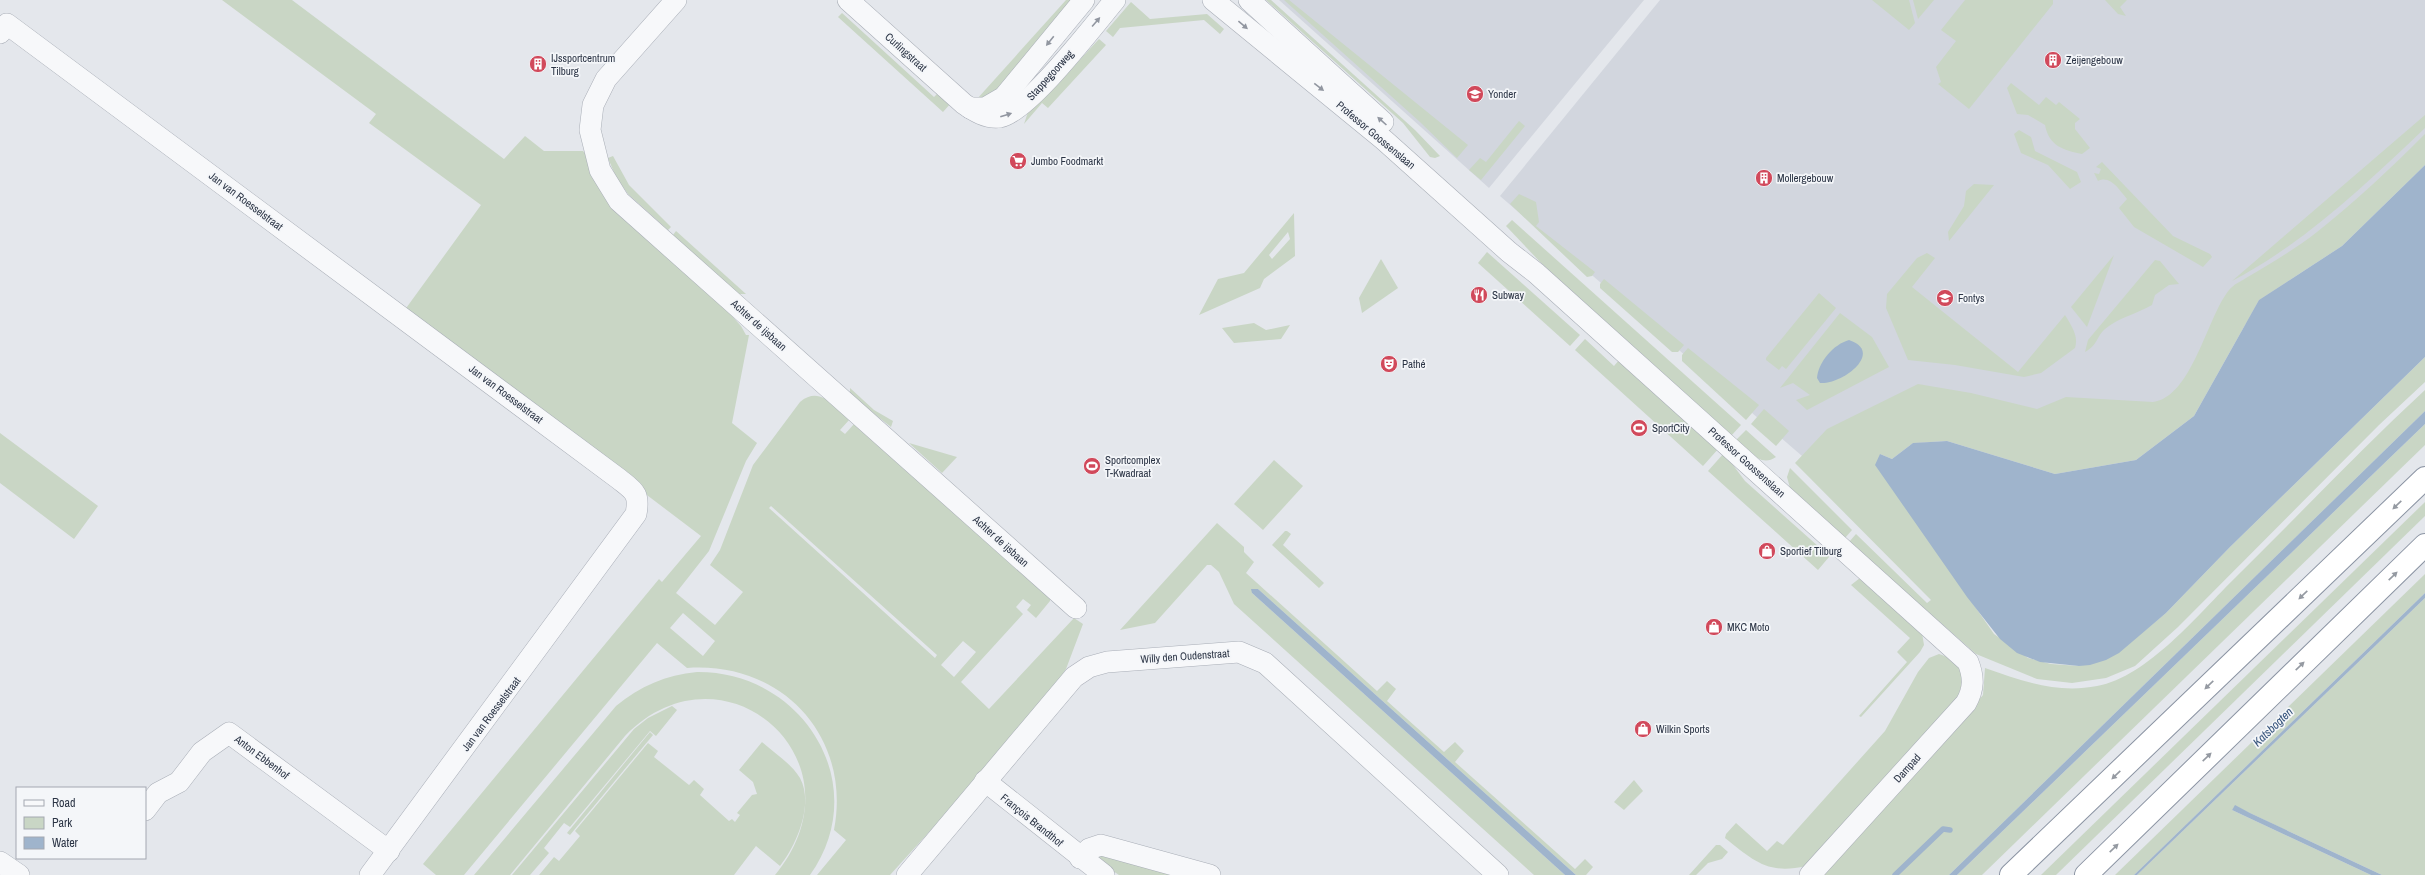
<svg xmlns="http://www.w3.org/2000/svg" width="2425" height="875" font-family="'Archivo Narrow',sans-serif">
  <rect width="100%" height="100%" fill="#e4e7ec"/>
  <g fill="#d2d6de">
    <polygon points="1279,0 1644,0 1489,188"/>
    <polygon points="1660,0 2425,0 2425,144 2169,401 1809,462 1500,196"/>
  </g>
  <g fill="#c9d6c5" fill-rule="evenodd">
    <path d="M222 0H292L504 159 525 136 544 151H583L741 326 746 335H749L732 423 757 443 746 461 709 551 676 593 715 625 743 592 710 565 720 550 753 465 800 402C820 385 835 407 850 419L840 430 845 434 854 424 1050 596V601L1036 618 1027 610 1031 605 1023 599 1016 607 1023 614 961 682 989 709 1074 618 1083 624 1066 669 1052 691 950 809 890 875H817L846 840 834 830C852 736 781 661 687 668L657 643 464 875H436L423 864 659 579 662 582 701 536 404 311 481 205 369 123 376 114ZM771 506 937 655 935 658 769 508ZM683 613 715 641 703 656 670 628ZM963 641 976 652 954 677 941 665Z"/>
    <polygon points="1066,0 1076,0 1005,86 986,97 977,99"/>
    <polygon points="1266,0 1271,0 1415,130 1440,156 1435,158 1430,157 1403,123"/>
    <polygon points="1284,0 1289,0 1468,145 1457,158 1420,122"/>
    <polygon points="1872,0 1909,0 1915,23 1909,30"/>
    <polygon points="1913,0 1934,0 1918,19"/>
    <polygon points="1965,0 2053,0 2053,4 1969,109 1938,84 1941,82 1936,67 1956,41 1941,30"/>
    <polygon points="2105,0 2127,0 2120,7 2126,16 2118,14"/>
    <polygon points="1131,2 1150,19 1207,14 1224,29 1220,34 1204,20 1120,28 1113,37 1106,31"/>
    <polygon points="842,13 934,97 938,93 951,103 943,112 838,17"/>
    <polygon points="1099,39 1106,45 1048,108 1042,103 1024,124 1029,109 1050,92"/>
    <path d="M2011 83 2039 105 2046 97 2056 105 2059 102 2080 119 2075 123V129L2090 148 2082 154C2063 150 2049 146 2045 125L2028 115 2017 114 2007 88Z"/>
    <path d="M2425 115V128C2365 185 2306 242 2232 281Z"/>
    <polygon points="1519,121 1525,126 1481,180 1469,170 1480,158 1486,162"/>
    <polygon points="2019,130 2031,137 2035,151 2077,172 2081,182 2070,189 2048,165 2021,153 2014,134"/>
    <path d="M2425 134V165L2342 246 2259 300 2194 416 2136 460 2055 474 1947 441 1913 443 1892 459 1880 454 1917 523 1994 634 2028 658 2051 664 2079 666 2143 632 2166 613 2230 547 2425 357V382L2379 425 2178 627 2135 666 2106 678 2072 683 2037 679 1976 654 1849 542 1856 534 1927 603 1931 600 1795 463 1827 429 1918 384 1971 393 2037 409 2066 397 2153 402C2192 397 2207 317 2229 290 2234 284 2240 282 2246 278 2270 264 2295 249 2317 232 2355 202 2391 168 2425 134Z"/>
    <polygon points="613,156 629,185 671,227 668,230 628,194 616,177 608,158"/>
    <path d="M2102 162 2173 236 2210 254 2212 257 2203 267 2134 227 2119 208 2127 199C2119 190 2111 175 2098 181L2094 173 2099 174 2101 169 2096 167Z"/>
    <polygon points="1974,184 1994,185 1949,241 1948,232 1964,206 1966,191"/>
    <polygon points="1519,194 1536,202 1539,222 1536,226 1595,272 1592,276 1587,277 1510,204"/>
    <path d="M1294 213 1295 256 1264 279 1260 288 1199 315 1218 279 1244 273ZM1288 232 1290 239 1272 259 1269 255Z"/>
    <polygon points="1512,220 1741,425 1731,436 1542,264 1506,226"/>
    <polygon points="676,231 746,294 738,294 673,235"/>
    <polygon points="1487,252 1580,335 1570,346 1478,263"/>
    <path d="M1927 253 1935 258 1912 287 2018 372 2065 315C2071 325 2079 336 2075 348L2041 373 2024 377 1955 365 1908 360 1886 308 1887 294 1917 258Z"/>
    <polygon points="2114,255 2087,327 2071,307"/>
    <polygon points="1381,259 1398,288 1362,313 1359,298"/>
    <path d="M2155 260 2160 261 2179 284 2169 285 2155 295 2152 305C2137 314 2119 317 2105 329 2096 337 2098 345 2085 352L2088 340Z"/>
    <polygon points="1604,279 1684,345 1678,352 1672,352 1600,288 1600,284"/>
    <polygon points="1819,293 1836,308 1786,369 1782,366 1779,370 1766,360 1766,358"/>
    <polygon points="1840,313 1872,337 1889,367 1807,410 1796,400 1810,395 1793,383 1780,388"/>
    <polygon points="1254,323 1266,330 1290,325 1281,339 1234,343 1222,328"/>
    <polygon points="1585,339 1614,366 1620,359 1719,448 1703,466 1575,350"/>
    <polygon points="1688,348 1759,405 1746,420 1682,361 1682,355"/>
    <polygon points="850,388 874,410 893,421 891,427 850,395"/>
    <path d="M2425 390V411L1949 875H1823L1983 695 1985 668C2022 681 2057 694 2097 686 2148 677 2199 613 2236 577 2299 515 2360 450 2425 390Z"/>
    <polygon points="1764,409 1789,431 1776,446 1751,424"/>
    <polygon points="2425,424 2425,445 1982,875 1957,875"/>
    <path d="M1746 430 1776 457C1760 468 1748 450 1736 440Z"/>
    <polygon points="0,433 98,506 74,539 0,483"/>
    <polygon points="909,443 957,457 942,473"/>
    <polygon points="1724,453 1745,481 1828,555 1829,557 1818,570 1708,471"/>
    <polygon points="1274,460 1303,486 1263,530 1234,504"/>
    <polygon points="1790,468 1852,530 1845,538 1790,488 1787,477"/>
    <polygon points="2425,502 2425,516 2056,875 2041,875"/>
    <polygon points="1217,523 1244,547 1244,552 1254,562 1246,573 1377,691 1387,681 1396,689 1387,701 1444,752 1455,742 1464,751 1455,762 1575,869 1585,859 1593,867 1586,875 1576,875 1258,589 1252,593 1565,875 1534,875 1234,604 1219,572 1211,565 1207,565 1155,623 1120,630"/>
    <polygon points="1285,531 1287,531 1291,534 1283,545 1324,583 1319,588 1272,545"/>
    <polygon points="2425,574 2425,593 2134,875 2115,875"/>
    <polygon points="1860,578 1922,633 1924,645 1920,652 1861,717 1859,716 1907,662 1897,652 1910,638 1851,585"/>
    <polygon points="2425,598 2425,875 2382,875 2235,806 2232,810 2371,875 2137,875"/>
    <path d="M1939 654C1966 663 1966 676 1957 699L1806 866C1767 875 1753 860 1725 838L1726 834 1736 823 1767 851 1777 841 1783 845 1885 731 1918 672 1929 658Z"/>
    <path d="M697 672C803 671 874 785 810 875H775C869 761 723 635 625 736L510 875H474L616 706C640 686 666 675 697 672Z"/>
    <polygon points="672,706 677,710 656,736 650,731 570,827 564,823 544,848 549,853 530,875 512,875 634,729 648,718"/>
    <polygon points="650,732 653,735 570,835 567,833"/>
    <path d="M762 742C774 753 791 763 800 778 814 804 797 844 780 866L756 846 734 875H539L554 857 559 861 580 836 575 831 648 743 658 751 654 757 689 785 694 780 704 789 700 795 729 821 732 819 735 822 740 815 737 813 752 795 757 794 753 782 739 770Z"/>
    <polygon points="1634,780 1643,791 1624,810 1614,802"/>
    <polygon points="1716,845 1720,845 1728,852 1722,859 1708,863 1696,875 1689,875"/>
    <polygon points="1095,854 1188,875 1119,875 1094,858"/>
  </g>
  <g fill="#9fb4cc">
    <polygon points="2425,165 2425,357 2230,547 2166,613 2119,653 2106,660 2090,665 2079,666 2040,662 2017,653 2000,639 1967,597 1875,465 1880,454 1892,459 1913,443 1947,441 2055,474 2136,460 2194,416 2259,300 2342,246"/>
    <path d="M1849 340C1885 352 1842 385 1820 383L1817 378C1818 362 1834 344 1849 340Z"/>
    <polygon points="2425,411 2425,424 1957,875 1949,875"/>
    <polygon points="1251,589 1258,589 1576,875 1565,875 1252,593"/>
    <polygon points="2425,593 2425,598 2137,875 2134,875"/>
    <polygon points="2235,805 2250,813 2382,875 2371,875 2232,810"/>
  </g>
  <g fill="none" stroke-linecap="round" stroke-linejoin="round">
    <polyline stroke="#9fb4cc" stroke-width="5.5" points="1895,875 1943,829 1950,830"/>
    <defs>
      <g id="minor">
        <polyline points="676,0 606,79 593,105 590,130 600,170 619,201 1076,608"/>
        <path d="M848 0 964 104C974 111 987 119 1000 117 1028 112 1094 25 1115 0"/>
        <path d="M1213 0 1384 140 1509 252 1536 273 1968 662C1974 677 1974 689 1966 703L1810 875"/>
        <polyline points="1249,0 1383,122"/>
        <path d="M0 33 7 24 619 479C634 491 640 493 636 514L370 875"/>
        <polyline points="970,108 985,108 1004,97 1084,0"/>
        <polyline points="985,781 1104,875"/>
        <polyline points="145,810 158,793 179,782 202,752 229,733 389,851"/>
        <polyline points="1080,858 1089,849 1101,845 1210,875"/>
        <polyline points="0,862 19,875"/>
        <polyline points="907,875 1074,677 1089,667 1107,662 1239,652 1265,663 1498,875"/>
      </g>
      <g id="motorway">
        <polyline points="2011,875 2425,478"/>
        <polyline points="2086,875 2425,545"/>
      </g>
    </defs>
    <use href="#minor" stroke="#a9aeb7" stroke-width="22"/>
    <use href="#motorway" stroke="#8b94a3" stroke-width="24"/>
    <use href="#minor" stroke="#f7f8fa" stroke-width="21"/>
    <use href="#motorway" stroke="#fff" stroke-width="22"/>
  </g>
  <defs><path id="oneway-solid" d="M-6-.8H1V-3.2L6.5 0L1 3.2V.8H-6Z"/></defs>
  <g fill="#9196a0">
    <use href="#oneway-solid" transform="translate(1096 22) rotate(-49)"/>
    <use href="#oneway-solid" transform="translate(1243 25) rotate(40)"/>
    <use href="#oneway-solid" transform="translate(1050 41) rotate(129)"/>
    <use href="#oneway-solid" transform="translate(1319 87) rotate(38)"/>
    <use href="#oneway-solid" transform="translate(1006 115) rotate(-18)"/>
    <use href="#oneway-solid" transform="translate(1382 121) rotate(-138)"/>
  </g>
  <g fill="#959aa2">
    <use href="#oneway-solid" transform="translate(2397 505) rotate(136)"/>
    <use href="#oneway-solid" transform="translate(2393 576) rotate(-44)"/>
    <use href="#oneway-solid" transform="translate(2303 595) rotate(136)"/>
    <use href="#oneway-solid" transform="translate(2300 666) rotate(-44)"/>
    <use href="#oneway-solid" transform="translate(2209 685) rotate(136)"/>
    <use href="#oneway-solid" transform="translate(2207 757) rotate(-44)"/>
    <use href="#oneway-solid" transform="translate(2116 775) rotate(136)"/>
    <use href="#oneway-solid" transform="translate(2114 848) rotate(-44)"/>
  </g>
  <defs>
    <symbol id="building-disc" viewBox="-11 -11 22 22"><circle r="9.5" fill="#d1495b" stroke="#f4f6f9"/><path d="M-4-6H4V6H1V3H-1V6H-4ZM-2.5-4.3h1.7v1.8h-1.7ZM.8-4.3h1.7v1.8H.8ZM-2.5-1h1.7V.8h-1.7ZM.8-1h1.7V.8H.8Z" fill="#fff"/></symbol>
    <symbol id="university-disc" viewBox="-11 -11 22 22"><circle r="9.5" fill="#d1495b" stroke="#f4f6f9"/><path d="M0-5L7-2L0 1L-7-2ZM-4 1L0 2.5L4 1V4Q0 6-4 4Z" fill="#fff"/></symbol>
    <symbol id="supermarket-disc" viewBox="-11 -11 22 22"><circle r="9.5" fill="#d1495b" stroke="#f4f6f9"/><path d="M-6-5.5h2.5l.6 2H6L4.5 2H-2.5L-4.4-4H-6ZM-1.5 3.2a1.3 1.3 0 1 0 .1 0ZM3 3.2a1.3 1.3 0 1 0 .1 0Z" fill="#fff"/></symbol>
    <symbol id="restaurant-disc" viewBox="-11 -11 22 22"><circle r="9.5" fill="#d1495b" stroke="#f4f6f9"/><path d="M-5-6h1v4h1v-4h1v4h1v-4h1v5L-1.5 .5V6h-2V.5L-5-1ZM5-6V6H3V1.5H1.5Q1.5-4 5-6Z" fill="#fff"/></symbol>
    <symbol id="theatre-disc" viewBox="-11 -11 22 22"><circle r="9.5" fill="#d1495b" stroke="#f4f6f9"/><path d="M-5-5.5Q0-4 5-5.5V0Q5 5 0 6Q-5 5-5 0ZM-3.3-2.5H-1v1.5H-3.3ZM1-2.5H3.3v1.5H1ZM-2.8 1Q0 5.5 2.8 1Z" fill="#fff"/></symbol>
    <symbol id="stadium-disc" viewBox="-11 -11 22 22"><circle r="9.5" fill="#d1495b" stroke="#f4f6f9"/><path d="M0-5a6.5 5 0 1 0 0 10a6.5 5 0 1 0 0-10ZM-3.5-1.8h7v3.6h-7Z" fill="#fff"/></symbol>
    <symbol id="shop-disc" viewBox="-11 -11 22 22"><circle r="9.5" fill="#d1495b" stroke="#f4f6f9"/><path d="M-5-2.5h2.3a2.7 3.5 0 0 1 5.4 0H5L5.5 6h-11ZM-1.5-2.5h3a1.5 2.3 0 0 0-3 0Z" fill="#fff"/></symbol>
  </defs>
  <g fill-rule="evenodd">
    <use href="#building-disc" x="2043" y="50" width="20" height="20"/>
    <use href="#building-disc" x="528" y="54" width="20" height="20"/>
    <use href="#university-disc" x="1465" y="84" width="20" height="20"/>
    <use href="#supermarket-disc" x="1008" y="151" width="20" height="20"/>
    <use href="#building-disc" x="1754" y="168" width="20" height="20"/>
    <use href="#restaurant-disc" x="1469" y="285" width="20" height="20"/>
    <use href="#university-disc" x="1935" y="288" width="20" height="20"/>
    <use href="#theatre-disc" x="1379" y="354" width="20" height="20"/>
    <use href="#stadium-disc" x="1629" y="418" width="20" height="20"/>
    <use href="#stadium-disc" x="1082" y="456" width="20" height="20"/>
    <use href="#shop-disc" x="1757" y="541" width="20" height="20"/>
    <use href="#shop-disc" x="1704" y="617" width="20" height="20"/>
    <use href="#shop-disc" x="1633" y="719" width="20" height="20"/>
  </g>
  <g text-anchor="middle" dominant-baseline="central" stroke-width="3.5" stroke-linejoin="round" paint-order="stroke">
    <g font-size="11" fill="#2b3445" stroke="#f4f6f9">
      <text transform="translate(906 52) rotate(42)">Curlingstraat</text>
      <text transform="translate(1050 75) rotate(-48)">Stappegoorweg</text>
      <text transform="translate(1376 135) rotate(40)">Professor Goossenslaan</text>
      <text transform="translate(246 201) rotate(37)">Jan van Roesselstraat</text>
      <text transform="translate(759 325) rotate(42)">Achter de ijsbaan</text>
      <text transform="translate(506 394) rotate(37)">Jan van Roesselstraat</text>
      <text transform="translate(1747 462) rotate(42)">Professor Goossenslaan</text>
      <text transform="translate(1001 541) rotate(42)">Achter de ijsbaan</text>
      <text transform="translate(1185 656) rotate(-4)">Willy den Oudenstraat</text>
      <text transform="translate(491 714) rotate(-53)">Jan van Roesselstraat</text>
      <text transform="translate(262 757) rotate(37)">Anton Ebbenhof</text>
      <text transform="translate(1907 768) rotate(-48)">Dampad</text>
      <text transform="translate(1032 820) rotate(39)">François Brandthof</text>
    </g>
    <g font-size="11" fill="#2b3445" stroke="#f4f6f9" text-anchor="start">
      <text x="551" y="58">IJssportcentrum<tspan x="551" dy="13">Tilburg</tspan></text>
      <text x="2066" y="60">Zeijengebouw</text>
      <text x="1488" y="94">Yonder</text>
      <text x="1031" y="161">Jumbo Foodmarkt</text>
      <text x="1777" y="178">Mollergebouw</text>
      <text x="1492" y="295">Subway</text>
      <text x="1958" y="298">Fontys</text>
      <text x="1402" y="364">Pathé</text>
      <text x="1652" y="428">SportCity</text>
      <text x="1105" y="460">Sportcomplex<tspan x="1105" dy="13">T-Kwadraat</tspan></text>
      <text x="1780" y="551">Sportief Tilburg</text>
      <text x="1727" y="627">MKC Moto</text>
      <text x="1656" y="729">Wilkin Sports</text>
    </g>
    <g font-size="12" font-style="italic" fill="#34527a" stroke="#f4f6f9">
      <text transform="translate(2273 727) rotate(-44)">Katsbogten</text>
    </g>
  </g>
  <rect x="16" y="787" width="130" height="72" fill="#f4f6f9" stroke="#a4a8b1"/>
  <rect x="24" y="800" width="20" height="6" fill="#f7f8fa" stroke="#a4a8b1"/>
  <text x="52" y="807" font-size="12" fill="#2b3445">Road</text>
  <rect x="24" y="817" width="20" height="12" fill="#c9d6c5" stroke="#a4a8b1"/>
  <text x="52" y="827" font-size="12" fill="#2b3445">Park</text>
  <rect x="24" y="837" width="20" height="12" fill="#9fb4cc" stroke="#a4a8b1"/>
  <text x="52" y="847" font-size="12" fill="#2b3445">Water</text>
</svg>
